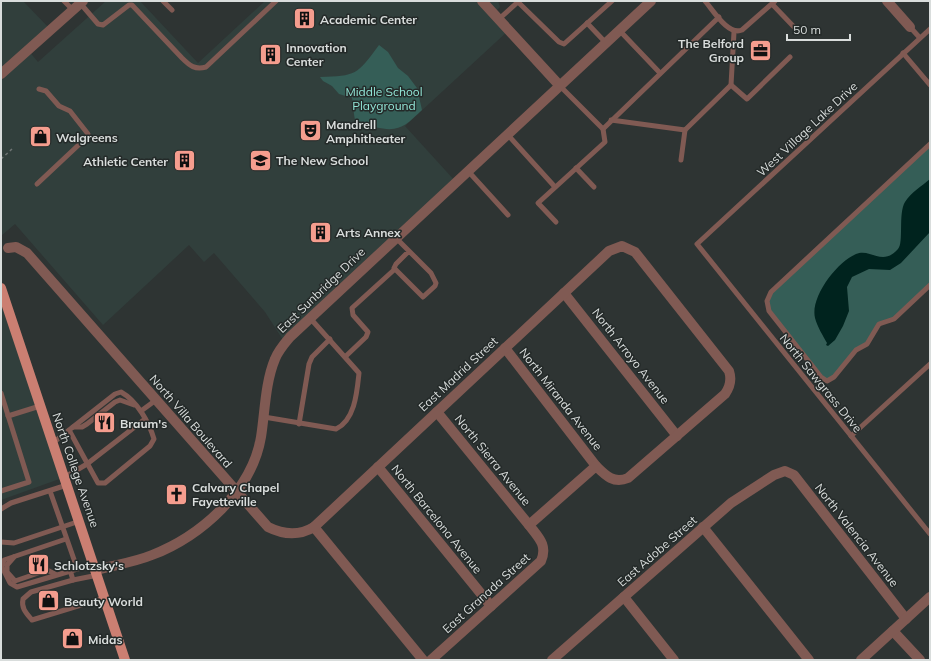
<svg xmlns="http://www.w3.org/2000/svg" width="931" height="661" font-family="Mulish,sans-serif">
  <rect width="100%" height="100%" fill="#2e3433"/>
  <g fill="#313f3c">
    <polygon points="1,1 23,1 50,29 28,50 38,62 106,1 140,1 198,63 265,1 498,1 500,7 494,13 509,30 405,126 456,182 285,343 265,312 214,253 204,262 189,245 103,325 15,224 1,236"/>
    <polygon points="1,288 65,477 1,500"/>
  </g>
  <g fill="#355e57">
    <path d="M379 45 388 52 398 68 408 76 417 88 422 110C405 126 399 133 375 127 368 126 363 126 356 123 353 114 354 107 352 98L339 94 332 86 323 81 320 77C356 76 357 75 379 45Z"/>
    <polygon points="930,146 930,285 894,319 879,324 867,344 856,350 834,377 827,381 769,311 767,301 771,292"/>
  </g>
  <path fill="#00231e" d="M930 179V232L901 263 890 270 869 269 852 277 847 287 849 311 843 326 835 340 828 346 826 345 827 343C823 336 817 326 815 318 810 297 837 262 856 254 871 248 882 267 898 249 904 243 898 213 905 202 911 192 922 186 930 179Z"/>
  <g fill="none" stroke-linecap="round" stroke-linejoin="round">
    <polyline stroke="#6e7473" stroke-width="1.5" stroke-dasharray="3 3" stroke-linecap="butt" points="1,159 12,149"/>
    <g stroke="#805a53" stroke-width="5">
      <polyline points="64,1 73,10"/>
      <polyline points="163,1 172,10"/>
      <path d="M705 1C713 10 728 36 742 30L775 1"/>
      <polyline points="518,2 559,42 564,44 612,1"/>
      <path d="M80 3 98 24 103 25 129 5H132L182 58C190 66 195 70 206 67L276 1"/>
      <polyline points="772,4 794,27"/>
      <polyline points="499,19 519,1"/>
      <polyline points="587,23 606,43"/>
      <polyline points="910,27 920,38"/>
      <polyline points="930,29 697,244 930,534"/>
      <polyline points="620,31 660,73"/>
      <polyline points="903,53 930,85"/>
      <polyline points="731,85 747,99 790,57"/>
      <polyline points="560,86 603,129 719,17"/>
      <polyline points="611,120 685,130 731,85 734,32"/>
      <polyline points="507,134 555,187"/>
      <polyline points="930,144 771,292 767,301 769,311 821,377 827,381 834,377 856,350 867,344 879,324 894,319 930,285"/>
      <polyline points="681,160 685,130"/>
      <polyline points="576,168 594,187"/>
      <polyline points="468,171 508,215"/>
      <polyline points="37,184 86,138 88,134 70,111 59,106 46,91 39,89"/>
      <polyline points="556,222 538,203 605,142 603,129"/>
      <polyline points="396,238 431,273 436,283 435,286 423,297 394,268 396,264 409,251"/>
      <polyline points="346,356 366,337 368,332 353,315 352,308 395,269"/>
      <polyline points="1,393 29,482 1,491"/>
      <polyline points="141,411 156,400"/>
      <polyline points="8,416 40,406"/>
      <path d="M264 417 336 429C355 420 357 392 359 373L310 318"/>
      <polyline points="299,424 309,364 312,357 330,339"/>
      <polyline points="73,427 82,427 87,424 115,402 120,400 134,405"/>
      <polyline points="851,436 930,364"/>
      <path d="M54 442 73 427 115 394 121 392C137 401 149 422 154 439L150 446 105 483H98L69 430"/>
      <polyline points="65,477 87,464 145,419"/>
      <polyline points="50,491 77,568"/>
      <polyline points="1,509 11,503 67,485"/>
      <polyline points="66,539 4,560 2,567 10,583 17,587 94,564"/>
      <polyline points="1,542 14,543 80,521"/>
      <polyline points="14,557 7,565 7,572 15,581 47,570 55,574"/>
      <polyline points="70,570 73,580 98,575"/>
      <path d="M73 580 31 592 23 599C21 608 26 613 32 620L104 598"/>
    </g>
    <g stroke="#805a53" stroke-width="10">
      <polyline points="482,1 560,86"/>
      <polyline points="887,1 910,27"/>
      <path d="M8 248 16 247 27 253 268 527C284 535 299 536 314 527L423 660"/>
      <polyline points="564,293 677,436"/>
      <polyline points="505,348 596,466"/>
      <polyline points="437,412 529,525"/>
      <polyline points="378,467 491,606"/>
      <path d="M314 527 609 251 622 246 635 252 729 371C732 380 730 387 725 394L628 478C614 484 606 476 596 466L529 525C538 537 548 545 541 561L431 660"/>
      <polyline points="703,527 809,660"/>
      <polyline points="624,597 674,660"/>
      <polyline points="893,631 920,660"/>
      <polyline points="552,660 731,503 774,475 785,471 794,475 906,619"/>
    </g>
    <g stroke="#805a53" stroke-width="10">
      <polyline points="1,74 83,1"/>
      <path d="M96 570C115 565 135 562 152 555 201 536 252 491 261 437 265 412 265 383 275 359 278 351 284 344 290 337L651 1"/>
      <polyline points="861,660 930,597"/>
    </g>
    <polyline stroke="#cb7f72" stroke-width="10" points="1,288 125,660"/>
  </g>
  <defs>
    <symbol id="building-square" viewBox="-11 -11 22 22"><rect x="-9" y="-9" width="18" height="18" rx="4" fill="#f59d8e" stroke="#242a29"/><path d="M-4-6H4V6H1V3H-1V6H-4ZM-2.5-4.3h1.7v1.8h-1.7ZM.8-4.3h1.7v1.8H.8ZM-2.5-1h1.7V.8h-1.7ZM.8-1h1.7V.8H.8Z" fill="#111"/></symbol>
    <symbol id="office-square" viewBox="-11 -11 22 22"><rect x="-9" y="-9" width="18" height="18" rx="4" fill="#f59d8e" stroke="#242a29"/><path d="M-6-3h4V-5.5h4V-3h4V5H-6ZM-1-4.5V-3h2v-1.5ZM-6 0V1H6V0Z" fill="#111"/></symbol>
    <symbol id="theatre-square" viewBox="-11 -11 22 22"><rect x="-9" y="-9" width="18" height="18" rx="4" fill="#f59d8e" stroke="#242a29"/><path d="M-5-5.5Q0-4 5-5.5V0Q5 5 0 6Q-5 5-5 0ZM-3.3-2.5H-1v1.5H-3.3ZM1-2.5H3.3v1.5H1ZM-2.8 1Q0 5.5 2.8 1Z" fill="#111"/></symbol>
    <symbol id="shop-square" viewBox="-11 -11 22 22"><rect x="-9" y="-9" width="18" height="18" rx="4" fill="#f59d8e" stroke="#242a29"/><path d="M-5-2.5h2.3a2.7 3.5 0 0 1 5.4 0H5L5.5 6h-11ZM-1.5-2.5h3a1.5 2.3 0 0 0-3 0Z" fill="#111"/></symbol>
    <symbol id="school-square" viewBox="-11 -11 22 22"><rect x="-9" y="-9" width="18" height="18" rx="4" fill="#f59d8e" stroke="#242a29"/><path d="M0-5L7-2L0 1L-7-2ZM-4 1L0 2.5L4 1V4Q0 6-4 4Z" fill="#111"/></symbol>
    <symbol id="restaurant-square" viewBox="-11 -11 22 22"><rect x="-9" y="-9" width="18" height="18" rx="4" fill="#f59d8e" stroke="#242a29"/><path d="M-5-6h1v4h1v-4h1v4h1v-4h1v5L-1.5 .5V6h-2V.5L-5-1ZM5-6V6H3V1.5H1.5Q1.5-4 5-6Z" fill="#111"/></symbol>
    <symbol id="church-square" viewBox="-11 -11 22 22"><rect x="-9" y="-9" width="18" height="18" rx="4" fill="#f59d8e" stroke="#242a29"/><path d="M-1.2-6h2.4v3.5h3.3v2.4h-3.3V6h-2.4V-.1h-3.3v-2.4h3.3Z" fill="#111"/></symbol>
  </defs>
  <g fill-rule="evenodd">
    <use href="#building-square" x="292" y="6" width="25" height="25"/>
    <use href="#office-square" x="748" y="38" width="25" height="25"/>
    <use href="#building-square" x="258" y="42" width="25" height="25"/>
    <use href="#theatre-square" x="298" y="118" width="25" height="25"/>
    <use href="#shop-square" x="28" y="124" width="25" height="25"/>
    <use href="#school-square" x="248" y="148" width="25" height="25"/>
    <use href="#building-square" x="172" y="148" width="25" height="25"/>
    <use href="#building-square" x="308" y="220" width="25" height="25"/>
    <use href="#restaurant-square" x="92" y="410" width="25" height="25"/>
    <use href="#church-square" x="164" y="482" width="25" height="25"/>
    <use href="#restaurant-square" x="26" y="552" width="25" height="25"/>
    <use href="#shop-square" x="36" y="588" width="25" height="25"/>
    <use href="#shop-square" x="60" y="626" width="25" height="25"/>
  </g>
  <g text-anchor="middle" dominant-baseline="central" stroke-width="3" stroke-linejoin="round" paint-order="stroke">
    <g font-size="12" font-weight="bold" fill="#d9dddc" stroke="#242a29" text-anchor="start">
      <text x="320" y="19">Academic Center</text>
      <text x="744" y="43" text-anchor="end">The Belford<tspan x="744" dy="14">Group</tspan></text>
      <text x="286" y="47">Innovation<tspan x="286" dy="14">Center</tspan></text>
      <text x="326" y="124">Mandrell<tspan x="326" dy="14">Amphitheater</tspan></text>
      <text x="56" y="137">Walgreens</text>
      <text x="276" y="160">The New School</text>
      <text x="168" y="161" text-anchor="end">Athletic Center</text>
      <text x="336" y="232">Arts Annex</text>
      <text x="120" y="423">Braum's</text>
      <text x="192" y="487">Calvary Chapel<tspan x="192" dy="14">Fayetteville</tspan></text>
      <text x="54" y="565">Schlotzsky's</text>
      <text x="64" y="601">Beauty World</text>
      <text x="88" y="639">Midas</text>
    </g>
    <g font-size="12" fill="#91e5d6" stroke="#242a29">
      <text x="384" y="91">Middle School<tspan x="384" dy="14">Playground</tspan></text>
    </g>
    <g font-size="12" fill="#d9dddc" stroke="#242a29">
      <text transform="translate(807 129) rotate(-43)">West Village Lake Drive</text>
      <text transform="translate(321 290) rotate(-44)">East Sunbridge Drive</text>
      <text transform="translate(631 356) rotate(52)">North Arroyo Avenue</text>
      <text transform="translate(458 374) rotate(-43)">East Madrid Street</text>
      <text transform="translate(821 383) rotate(51)">North Sawgrass Drive</text>
      <text transform="translate(561 399) rotate(52)">North Miranda Avenue</text>
      <text transform="translate(191 421) rotate(49)">North Villa Boulevard</text>
      <text transform="translate(493 460) rotate(51)">North Sierra Avenue</text>
      <text transform="translate(76 470) rotate(71)">North College Avenue</text>
      <text transform="translate(437 519) rotate(51)">North Barcelona Avenue</text>
      <text transform="translate(857 535) rotate(52)">North Valencia Avenue</text>
      <text transform="translate(657 551) rotate(-41)">East Adobe Street</text>
      <text transform="translate(486 593) rotate(-42)">East Granada Street</text>
    </g>
  </g>
  <rect width="931" height="661" fill="none" stroke="#d9dddc" stroke-width="4"/>
  <path d="M787 34v6h63v-6" fill="none" stroke="#d9dddc" stroke-width="2"/>
  <text x="793" y="34" font-size="12" fill="#d9dddc" stroke="#242a29" stroke-width="3" paint-order="stroke">50 m</text>
</svg>
